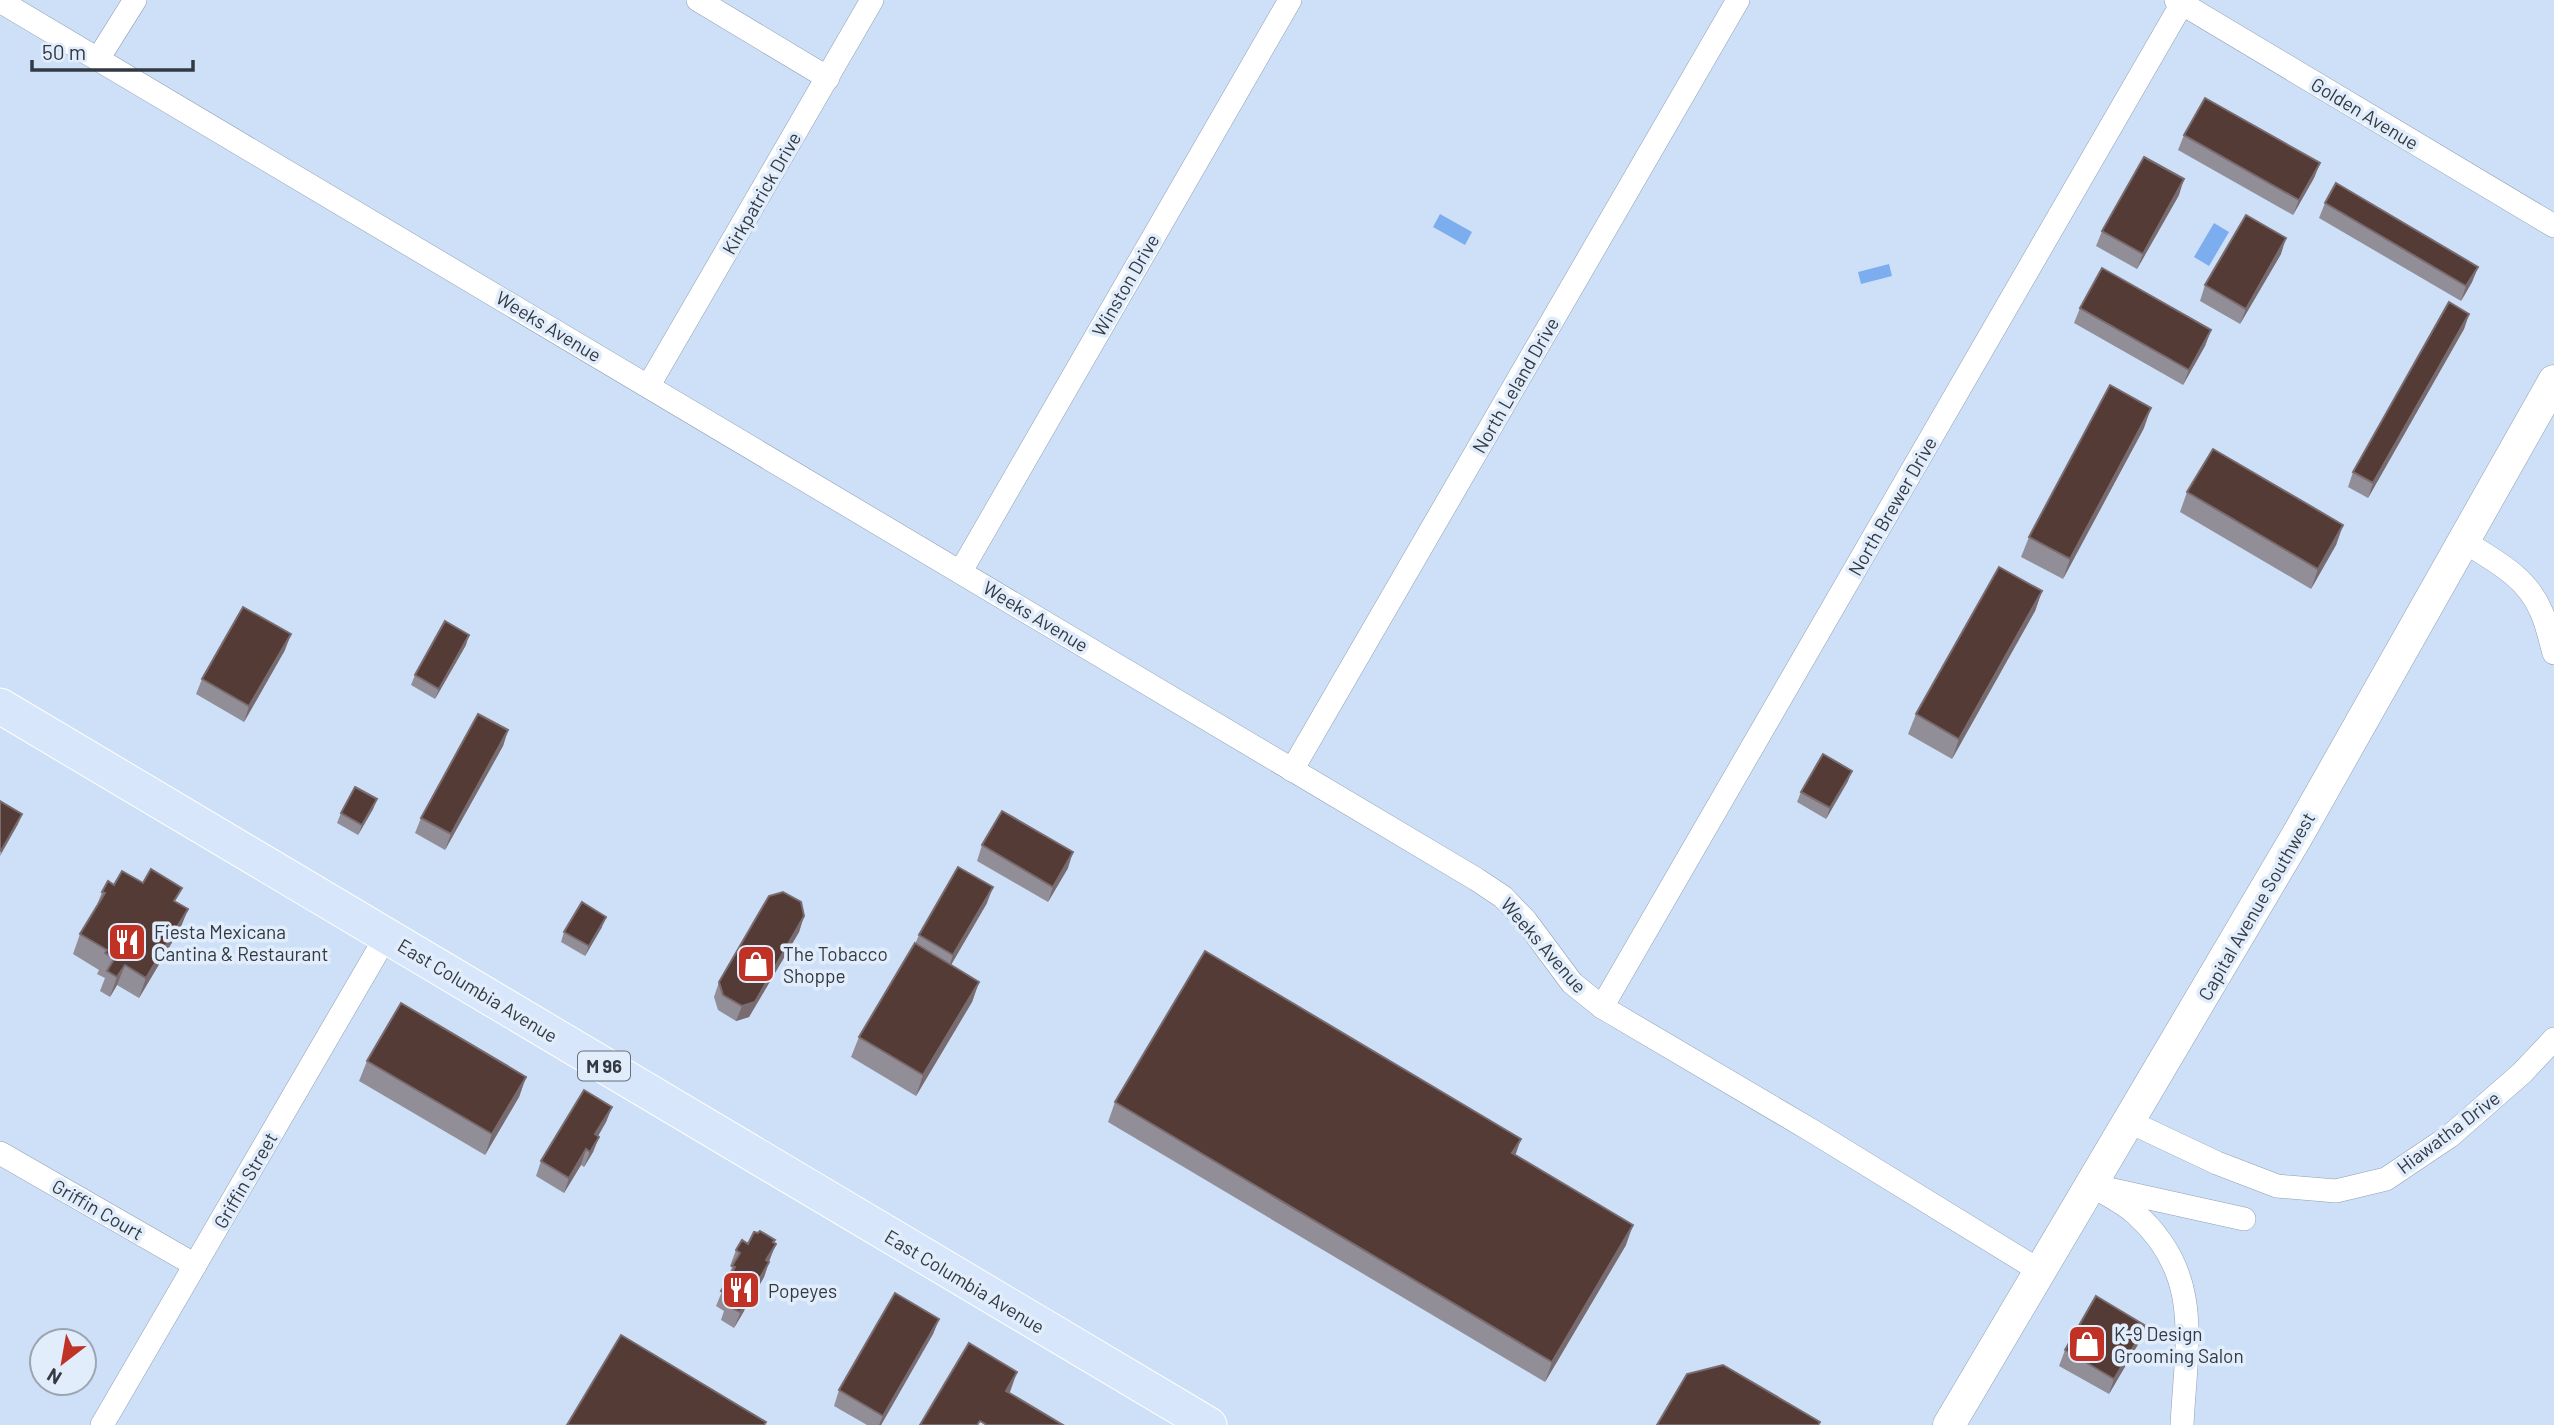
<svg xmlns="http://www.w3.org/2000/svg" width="2554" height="1425" font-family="Barlow,sans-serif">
  <rect width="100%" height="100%" fill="#cee0f8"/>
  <g fill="#7cadee">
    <polygon points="1440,214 1472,232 1465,245 1433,227"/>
    <polygon points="2214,223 2229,232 2209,266 2194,257"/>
    <polygon points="1889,264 1892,276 1861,284 1858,272"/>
  </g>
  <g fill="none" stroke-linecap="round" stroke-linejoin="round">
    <defs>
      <g id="minor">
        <polyline points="698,0 828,78"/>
        <polyline points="2176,0 2554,226"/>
        <polyline points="0,1 1476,879 1503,897 1526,921 1572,983 1602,1007 1814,1132 2040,1271"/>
        <polyline points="98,59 135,0"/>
        <polyline points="649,385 872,0"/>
        <path d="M2465 542C2495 561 2527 577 2541 611 2547 624 2550 639 2554 653"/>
        <polyline points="961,571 1290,0"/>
        <polyline points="1292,770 1738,0"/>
        <polyline points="1602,1007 2184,0"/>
        <polyline points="2128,1121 2217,1163 2277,1186 2336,1191 2386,1179 2450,1136 2522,1073 2554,1039"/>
        <polyline points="0,1153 195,1265"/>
        <path d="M2091 1185C2105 1194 2123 1202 2136 1214 2204 1275 2186 1344 2182 1425"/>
        <polyline points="2104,1188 2244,1219"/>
        <polyline points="102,1425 387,935"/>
      </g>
      <polyline id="secondary" points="1949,1425 2297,836 2554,381"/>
      <polyline id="primary" points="0,706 1209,1425"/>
    </defs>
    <use href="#minor" stroke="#8e9fb5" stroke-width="24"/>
    <use href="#secondary" stroke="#8e9fb5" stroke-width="33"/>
    <use href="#primary" stroke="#fff" stroke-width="37"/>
    <use href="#minor" stroke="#fff" stroke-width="23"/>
    <use href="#secondary" stroke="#fff" stroke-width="32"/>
    <use href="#primary" stroke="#d7e6fa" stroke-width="35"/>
  </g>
  <g fill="#928e97">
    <polygon points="2184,135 2320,163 2314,178 2293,215 2178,150"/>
    <polygon points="2179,195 2137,269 2096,246 2102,231"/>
    <polygon points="2325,203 2478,267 2472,282 2461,301 2319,218"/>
    <polygon points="2281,254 2240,324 2200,301 2205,285"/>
    <polygon points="2080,308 2211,330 2205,346 2183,385 2074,323"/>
    <polygon points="2469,314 2464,329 2368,498 2348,487 2353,472"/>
    <polygon points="2144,428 2063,579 2021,557 2029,537"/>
    <polygon points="2187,492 2343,525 2336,545 2311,589 2180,512"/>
    <polygon points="2042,591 2035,611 1952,759 1908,734 1916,714"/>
    <polygon points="466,645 435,699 411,685 415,675"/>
    <polygon points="285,650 244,722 196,694 202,679"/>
    <polygon points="508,730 503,746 445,850 415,833 421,818"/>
    <polygon points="1848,781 1826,819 1797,802 1801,792"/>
    <polygon points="377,799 373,809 358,835 337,823 341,813"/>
    <polygon points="982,845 1068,868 1048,902 977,861"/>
    <polygon points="114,885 177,902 188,909 180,929 139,998 117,985 110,997 100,991 105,978 97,974 99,970 73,954 80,934 95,910 102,892"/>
    <polygon points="987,903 951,965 979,982 972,1002 916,1096 851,1057 859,1037 915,944 919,935"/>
    <polygon points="804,916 799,932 749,1017 736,1021 718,1010 714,997 719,982"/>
    <polygon points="602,927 585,956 561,942 564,932"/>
    <polygon points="367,1061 526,1077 519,1097 485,1155 359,1081"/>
    <polygon points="1115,1102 1626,1245 1545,1382 1108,1122"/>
    <polygon points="612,1107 606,1122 598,1136 599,1137 593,1152 584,1167 581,1165 564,1193 536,1176 541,1161"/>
    <polygon points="774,1242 770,1259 764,1277 752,1298 749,1297 744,1311 734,1328 721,1320 724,1311 716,1306 732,1267 730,1266 736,1250 748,1244"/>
    <polygon points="939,1319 933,1334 881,1425 867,1425 834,1406 839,1390"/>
    <polygon points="2140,1341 2109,1394 2059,1366 2065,1350"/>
  </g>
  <g fill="#796c70">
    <polygon points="2320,163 2314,178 2293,215 2299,200"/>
    <polygon points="2184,179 2179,195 2137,269 2143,254"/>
    <polygon points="2286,238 2281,254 2240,324 2246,309"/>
    <polygon points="2478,267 2472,282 2461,301 2466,286"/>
    <polygon points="2469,314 2464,329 2368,498 2373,483"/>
    <polygon points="2211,330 2205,346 2183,385 2189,370"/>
    <polygon points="2151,408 2144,428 2063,579 2070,559"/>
    <polygon points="2343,525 2336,545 2311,589 2318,569"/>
    <polygon points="2042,591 2035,611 1952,759 1959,739"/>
    <polygon points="291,634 285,650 244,722 249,706"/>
    <polygon points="469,635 466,645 435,699 439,689"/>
    <polygon points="508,730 503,746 445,850 451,834"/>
    <polygon points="1852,771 1848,781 1826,819 1830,808"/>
    <polygon points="377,799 373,809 358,835 362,825"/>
    <polygon points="22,814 18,824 0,856 1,851"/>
    <polygon points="1073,852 1068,868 1048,902 1053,887"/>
    <polygon points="993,887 987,903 948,970 953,955"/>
    <polygon points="188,909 180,929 139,998 146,978"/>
    <polygon points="804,916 799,932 749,1017 736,1021 742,1006"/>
    <polygon points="606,917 602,927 585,956 589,946"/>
    <polygon points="125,965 117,985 110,997 117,977"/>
    <polygon points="979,982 972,1002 916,1096 923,1075"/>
    <polygon points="526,1077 519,1097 485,1155 492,1134"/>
    <polygon points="612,1107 606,1122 590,1150 595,1134"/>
    <polygon points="599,1137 593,1152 584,1167 590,1152"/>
    <polygon points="1521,1139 1514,1159 1512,1153"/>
    <polygon points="586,1149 581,1165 564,1193 569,1178"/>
    <polygon points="1633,1225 1626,1245 1545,1382 1552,1362"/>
    <polygon points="776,1244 770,1259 761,1276 766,1260"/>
    <polygon points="769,1262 764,1277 752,1298 757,1283"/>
    <polygon points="755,1282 744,1311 734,1328 748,1294"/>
    <polygon points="939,1319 933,1334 881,1425 879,1425 883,1416"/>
    <polygon points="2146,1326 2140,1341 2109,1394 2114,1379"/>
    <polygon points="1017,1372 1010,1392 998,1411 1006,1391"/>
  </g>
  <g fill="#553b36" stroke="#796c70" stroke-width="2">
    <polygon points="2205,98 2320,163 2299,200 2184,135"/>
    <polygon points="2144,157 2184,179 2143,254 2102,231"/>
    <polygon points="2336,183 2478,267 2466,286 2325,203"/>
    <polygon points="2246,215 2286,238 2246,309 2205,285"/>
    <polygon points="2102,268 2211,330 2189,370 2080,308"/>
    <polygon points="2449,302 2469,314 2373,483 2353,472"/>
    <polygon points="2110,385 2151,408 2070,559 2029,537"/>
    <polygon points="2213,449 2343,525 2318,569 2187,492"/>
    <polygon points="1999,567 2042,591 1959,739 1916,714"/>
    <polygon points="243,607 291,634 249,706 202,679"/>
    <polygon points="445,621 469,635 439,689 415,675"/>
    <polygon points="478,714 508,730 451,834 421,818"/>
    <polygon points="1823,754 1852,771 1830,808 1801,792"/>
    <polygon points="355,787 377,799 362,825 341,813"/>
    <polygon points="0,801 22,814 1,851 0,850"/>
    <polygon points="1002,811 1073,852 1053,887 982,845"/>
    <polygon points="958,867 993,887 953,955 919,935"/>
    <polygon points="151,869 182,888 174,901 188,909 146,978 125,965 117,977 107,971 114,959 105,953 107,950 80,934 105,893 102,892 108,881 114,885 122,871 143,883"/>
    <polygon points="783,892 801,902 804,916 755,1002 742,1006 723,995 719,982 769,896"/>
    <polygon points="582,902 606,917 589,946 564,932"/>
    <polygon points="915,943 979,982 923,1075 859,1037"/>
    <polygon points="1205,951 1521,1139 1512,1153 1633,1225 1552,1362 1115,1102"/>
    <polygon points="401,1003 526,1077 492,1134 367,1061"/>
    <polygon points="584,1090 612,1107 595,1134 599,1137 590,1152 586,1149 569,1178 541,1161"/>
    <polygon points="760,1231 775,1240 773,1242 776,1244 766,1260 769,1262 757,1283 755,1282 748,1294 750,1295 740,1312 726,1305 731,1296 721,1291 735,1267 732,1266 740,1253 736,1250 742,1240 748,1244 754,1232 758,1233"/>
    <polygon points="895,1293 939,1319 883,1416 839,1390"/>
    <polygon points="2096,1296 2146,1326 2114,1379 2065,1350"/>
    <polygon points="621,1335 766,1422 764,1425 567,1425"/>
    <polygon points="969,1343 1017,1372 1006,1391 1063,1425 987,1425 980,1421 977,1425 920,1425"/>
    <polygon points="1723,1365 1820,1422 1818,1425 1657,1425 1687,1374"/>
  </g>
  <defs>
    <symbol id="restaurant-square" viewBox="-11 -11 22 22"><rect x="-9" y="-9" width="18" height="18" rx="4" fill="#c03226" stroke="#e2edfb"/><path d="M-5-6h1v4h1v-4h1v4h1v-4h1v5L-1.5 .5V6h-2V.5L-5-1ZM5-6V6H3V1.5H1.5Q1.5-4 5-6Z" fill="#fff"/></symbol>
    <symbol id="shop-square" viewBox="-11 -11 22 22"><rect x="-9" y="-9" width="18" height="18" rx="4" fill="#c03226" stroke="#e2edfb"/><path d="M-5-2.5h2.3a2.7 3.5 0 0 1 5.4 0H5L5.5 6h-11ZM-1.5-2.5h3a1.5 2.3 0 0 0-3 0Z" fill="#fff"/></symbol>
  </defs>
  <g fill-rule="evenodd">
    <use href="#restaurant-square" x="105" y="920" width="44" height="44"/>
    <use href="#shop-square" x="734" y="942" width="44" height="44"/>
    <use href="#restaurant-square" x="719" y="1268" width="44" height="44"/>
    <use href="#shop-square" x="2065" y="1322" width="44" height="44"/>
  </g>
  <g text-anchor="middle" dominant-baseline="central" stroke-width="7" stroke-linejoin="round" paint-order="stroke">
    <rect fill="#e2edfb" stroke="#676f7a" stroke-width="2" x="578" y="1051.5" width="52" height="29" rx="5"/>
    <g font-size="18" font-weight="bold" fill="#323943">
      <text x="604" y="1066">M 96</text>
    </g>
    <g font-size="19" fill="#323943" stroke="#e2edfb">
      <text transform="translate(2365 113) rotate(31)">Golden Avenue</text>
      <text transform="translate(761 193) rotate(-60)">Kirkpatrick Drive</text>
      <text transform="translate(1125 285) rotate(-60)">Winston Drive</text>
      <text transform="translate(549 326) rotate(31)">Weeks Avenue</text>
      <text transform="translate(1515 385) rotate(-60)">North Leland Drive</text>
      <text transform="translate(1892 506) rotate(-60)">North Brewer Drive</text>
      <text transform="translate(1036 616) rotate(31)">Weeks Avenue</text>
      <text transform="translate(2256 906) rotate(-60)">Capital Avenue Southwest</text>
      <text transform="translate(1544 945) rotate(49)">Weeks Avenue</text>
      <text transform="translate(478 990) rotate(31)">East Columbia Avenue</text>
      <text transform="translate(2448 1132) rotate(-37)">Hiawatha Drive</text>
      <text transform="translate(245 1180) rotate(-60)">Griffin Street</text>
      <text transform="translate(98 1209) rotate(30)">Griffin Court</text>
      <text transform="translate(965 1281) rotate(31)">East Columbia Avenue</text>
    </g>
    <g font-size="19" fill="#323943" stroke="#e2edfb" text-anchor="start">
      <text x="154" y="931">Fiesta Mexicana<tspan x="154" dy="22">Cantina &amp; Restaurant</tspan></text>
      <text x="783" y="953">The Tobacco<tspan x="783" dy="22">Shoppe</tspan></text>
      <text x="768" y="1290">Popeyes</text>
      <text x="2114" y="1333">K-9 Design<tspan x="2114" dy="22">Grooming Salon</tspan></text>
    </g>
  </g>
  <g transform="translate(63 1362) rotate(211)"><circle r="33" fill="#e2edfb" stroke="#9ca5b1" stroke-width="2"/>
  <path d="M0-5L12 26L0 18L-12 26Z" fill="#c03226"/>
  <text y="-10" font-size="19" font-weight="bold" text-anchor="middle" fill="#323943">N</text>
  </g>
  <path d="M32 60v10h161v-10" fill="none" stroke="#323943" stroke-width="3.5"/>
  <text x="42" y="60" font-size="21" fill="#323943" stroke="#e2edfb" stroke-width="5" paint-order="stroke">50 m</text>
</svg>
